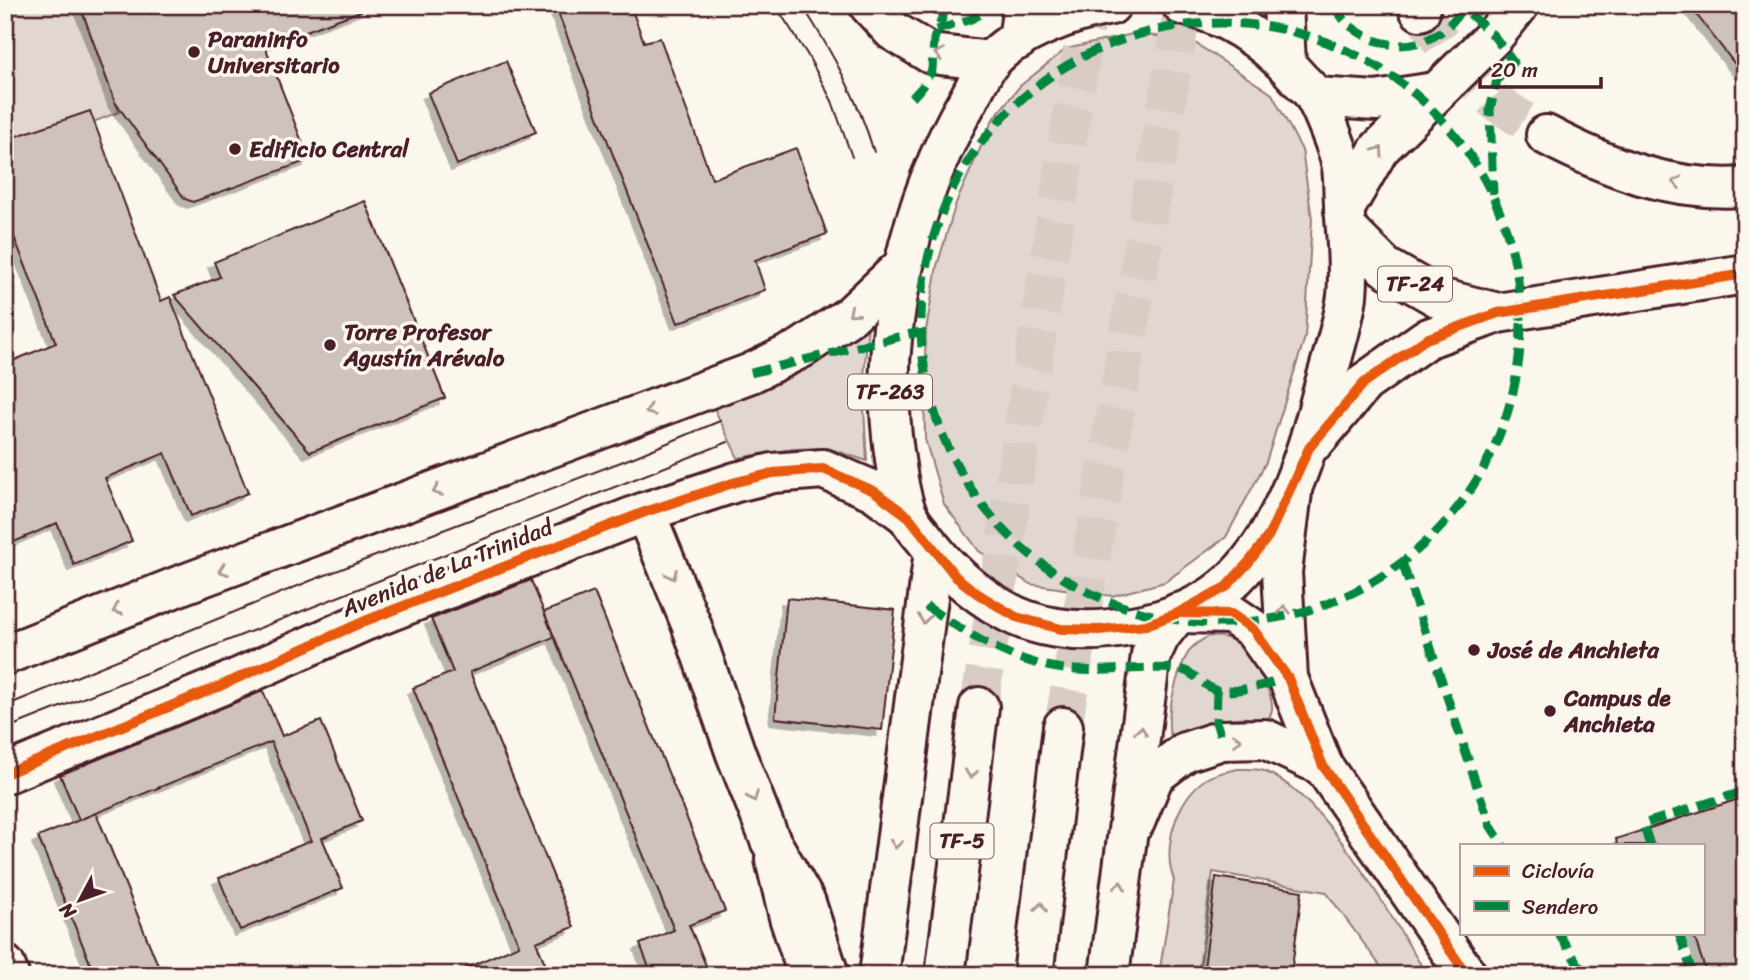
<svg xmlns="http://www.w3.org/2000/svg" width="1750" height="980" font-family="Sriracha,sans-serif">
  <defs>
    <filter id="shadow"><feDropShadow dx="-6" dy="6" stdDeviation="0" flood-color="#0004"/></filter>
  </defs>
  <rect width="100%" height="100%" fill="#fbf7ec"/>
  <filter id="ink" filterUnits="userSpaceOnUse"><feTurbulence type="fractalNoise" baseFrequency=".0143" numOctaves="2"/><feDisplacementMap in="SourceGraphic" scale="14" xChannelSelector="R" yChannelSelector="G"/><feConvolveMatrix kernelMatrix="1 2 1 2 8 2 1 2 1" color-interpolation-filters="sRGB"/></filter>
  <g filter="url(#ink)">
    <g fill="#e2d7d0" stroke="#967b7e" stroke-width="2">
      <polygon points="5,5 80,5 119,112 65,133 5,140"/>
      <polygon points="1133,34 1189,39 1272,94 1302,150 1312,219 1305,337 1266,462 1226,537 1165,582 1112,596 1030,584 979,551 944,504 925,439 924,383 926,330 937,266 956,203 993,119 1020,86 1066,49"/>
      <polygon points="868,323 863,392 867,461 828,448 791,449 738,458 713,406 784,376 834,351"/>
      <path d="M1209 636C1222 637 1231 637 1241 645 1252 654 1271 691 1272 705 1273 711 1270 716 1267 721 1241 715 1227 718 1201 725 1192 728 1180 736 1170 734 1165 717 1178 669 1188 653 1193 644 1201 641 1209 636Z"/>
      <path d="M1238 769C1246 769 1257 768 1264 771 1326 796 1389 914 1424 970L1423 975H1387L1326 892 1213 872 1199 975H1159L1174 880C1161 849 1177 797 1206 779 1215 773 1228 771 1238 769Z"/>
    </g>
    <g fill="#cfc2bc" stroke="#4a1f2b" stroke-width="2" filter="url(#shadow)">
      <polygon points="80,5 365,5 366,9 265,46 309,160 193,202 185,199 115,102"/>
      <polygon points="555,5 630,5 644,42 660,38 712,179 796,148 827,234 755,260 765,290 678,323"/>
      <polygon points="1689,5 1745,5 1745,77"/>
      <polygon points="506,61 536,132 457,165 428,93"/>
      <polygon points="90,111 161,301 170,297 248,493 191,516 165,453 105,478 132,541 74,565 57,523 5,546 5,364 56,343 5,214 5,140"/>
      <polygon points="365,201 445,398 310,452 174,295 220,277 214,262"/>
      <polygon points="531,580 554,637 470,672 574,927 536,942 550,975 450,975 519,945 413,688 453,672 431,619"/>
      <polygon points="594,592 725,911 689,925 710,975 652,975 640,944 674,930 544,612"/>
      <polygon points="787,598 895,610 882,730 775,718"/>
      <polygon points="263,691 282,736 321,721 362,821 322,838 343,888 240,930 219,878 311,841 271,742 79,820 60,775"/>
      <polygon points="1745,797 1745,975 1707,975 1693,933 1703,933 1703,845 1617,845 1616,839"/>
      <polygon points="96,813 162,975 95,975 38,837"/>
      <polygon points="1216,877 1302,891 1291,975 1203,975"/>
    </g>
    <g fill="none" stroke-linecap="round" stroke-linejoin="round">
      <polyline stroke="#d8ccc5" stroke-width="38" stroke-dasharray="38 19" stroke-linecap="butt" points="1420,11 1451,56 1494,101 1546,135"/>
      <g stroke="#d8ccc5" stroke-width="38" stroke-dasharray="38 19" stroke-linecap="butt">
        <polyline points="979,707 1089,5"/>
        <polyline points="1063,727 1183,5"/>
      </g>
      <defs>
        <g id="minor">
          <polyline points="775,859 789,917 808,975"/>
          <polyline points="5,965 9,975"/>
        </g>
        <g id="tertiary">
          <polyline points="869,5 893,31 931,54 991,61"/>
          <polyline points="1178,613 1231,614 1253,629 1288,678 1323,766 1467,975"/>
          <polyline points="1288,678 1282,572 1292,492"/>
          <polyline points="1135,822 1154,776 1185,752 1222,740 1265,739 1323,766"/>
        </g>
        <g id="secondary">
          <polyline points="1283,5 1286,63"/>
          <polyline points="1316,97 1376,101 1435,92"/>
          <polyline points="1344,210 1379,149 1494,36 1519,5"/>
          <polyline points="645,512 691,624 736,754 770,840"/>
          <polyline points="5,655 181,585 751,373 802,348 851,315 903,266"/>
          <polyline points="5,774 220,686 365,621 645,512 736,482 773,473 823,469 874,491 909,517"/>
        </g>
        <g id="primary">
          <path d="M1111 5C1074 11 1016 32 991 61 982 71 976 86 970 97 910 199 877 335 894 452 897 473 900 499 909 518 913 525 919 532 924 538 947 569 971 591 1004 610 1035 628 1075 633 1110 629 1151 625 1194 613 1226 586 1279 541 1306 459 1322 394 1330 364 1343 326 1347 296 1350 266 1346 233 1344 204 1343 190 1344 175 1341 162 1337 147 1324 113 1316 99 1313 92 1306 86 1300 80 1269 44 1229 15 1182 5"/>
          <polyline points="1417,5 1420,11"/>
          <path d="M1546 135C1609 168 1672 192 1745 187"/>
          <polyline points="1346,228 1385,267 1439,298 1498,313"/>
          <polyline points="1315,441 1364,383 1426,339 1498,313 1745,274"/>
        </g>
        <g id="motorway">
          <polyline points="1018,40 1023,5"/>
          <polyline points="770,840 806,903 829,975"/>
          <polyline points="879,975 934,551"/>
          <polyline points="945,975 979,707"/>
          <polyline points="1033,975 1063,727"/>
          <polyline points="1109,975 1151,655 1160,636 1178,613"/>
        </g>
      </defs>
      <use href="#minor" stroke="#4a1f2b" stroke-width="44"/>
      <use href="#tertiary" stroke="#4a1f2b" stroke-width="44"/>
      <use href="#secondary" stroke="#4a1f2b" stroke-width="44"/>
      <use href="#primary" stroke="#4a1f2b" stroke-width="44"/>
      <use href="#motorway" stroke="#4a1f2b" stroke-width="44"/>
      <use href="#minor" stroke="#fbf7ec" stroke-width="38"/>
      <use href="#tertiary" stroke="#fbf7ec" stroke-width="38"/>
      <use href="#secondary" stroke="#fbf7ec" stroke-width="38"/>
      <use href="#primary" stroke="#fbf7ec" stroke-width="38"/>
      <use href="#motorway" stroke="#fbf7ec" stroke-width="38"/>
      <g stroke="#4a1f2b" stroke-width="2">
        <polyline points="775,5 807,54 832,101 852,157"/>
        <path d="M802 5C832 52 858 99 874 152"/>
        <polyline points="5,706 310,581 634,457 720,421"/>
        <polyline points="5,729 728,442"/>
      </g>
      <g stroke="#00873e" stroke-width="9" stroke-dasharray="18 9" stroke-linecap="butt">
        <path d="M1334 5C1338 11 1342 19 1347 23 1374 48 1413 53 1442 31 1451 24 1459 16 1462 5"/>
        <polyline points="1470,14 1494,36 1513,62 1497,80 1490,110 1493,194"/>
        <circle cx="1221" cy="323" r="300"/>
        <polyline points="937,30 971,19 995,5"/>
        <polyline points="912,98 923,86 932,70 934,39 943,16 941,5"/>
        <polyline points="751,373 919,332"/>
        <polyline points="1403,565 1490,825 1503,845"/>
        <path d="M926 606C972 637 1019 667 1076 670 1110 672 1144 666 1178 669 1192 670 1202 685 1215 690 1230 695 1273 683 1288 678"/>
        <polyline points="1217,690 1216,722 1222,740"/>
        <polyline points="1650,845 1643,824 1745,791"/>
        <polyline points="1558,933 1585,975"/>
        <polyline points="1679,933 1693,975"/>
      </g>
      <defs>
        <g id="cycleway">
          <polyline points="1181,613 1231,614 1253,629 1288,678 1323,766 1467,975"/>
          <polyline points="5,774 220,686 365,621 645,512 736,482 773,473 823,469 874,491 909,517 956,577 978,594 1016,617 1061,629 1099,630 1146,625 1178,613 1226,587 1249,562 1269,535 1309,448 1364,383 1426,339 1498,313 1745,274"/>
        </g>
      </defs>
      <use href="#cycleway" stroke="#fbf7ec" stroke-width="15"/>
      <use href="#cycleway" stroke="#e8590c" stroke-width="10"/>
    </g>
    <defs><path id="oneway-chevron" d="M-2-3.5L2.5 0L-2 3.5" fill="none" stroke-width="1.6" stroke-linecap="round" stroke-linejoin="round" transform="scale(1.75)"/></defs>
    <g stroke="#ab9695">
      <use href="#oneway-chevron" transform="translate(939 54) rotate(-168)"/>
      <use href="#oneway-chevron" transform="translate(1379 151) rotate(-54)"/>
      <use href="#oneway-chevron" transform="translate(1677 182) rotate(-169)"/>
      <use href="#oneway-chevron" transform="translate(853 312) rotate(140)"/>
      <use href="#oneway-chevron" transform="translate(650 411) rotate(159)"/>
      <use href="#oneway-chevron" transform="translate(437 491) rotate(159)"/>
      <use href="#oneway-chevron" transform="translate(223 570) rotate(160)"/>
      <use href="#oneway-chevron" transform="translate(672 575) rotate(67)"/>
      <use href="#oneway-chevron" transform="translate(117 610) rotate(158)"/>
      <use href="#oneway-chevron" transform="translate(1284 610) rotate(-93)"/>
      <use href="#oneway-chevron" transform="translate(924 619) rotate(97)"/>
      <use href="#oneway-chevron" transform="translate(1141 731) rotate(-82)"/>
      <use href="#oneway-chevron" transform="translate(1237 740) rotate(-1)"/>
      <use href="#oneway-chevron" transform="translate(971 774) rotate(97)"/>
      <use href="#oneway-chevron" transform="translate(753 797) rotate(69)"/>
      <use href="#oneway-chevron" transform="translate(896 844) rotate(97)"/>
      <use href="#oneway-chevron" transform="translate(1120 886) rotate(-83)"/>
      <use href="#oneway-chevron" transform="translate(1041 907) rotate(-83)"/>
    </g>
  </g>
  <g fill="#4a1f2b" stroke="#fbf7ec" stroke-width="2.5">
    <circle cx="194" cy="52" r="7"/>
    <circle cx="235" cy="149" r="7"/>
    <circle cx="330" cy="345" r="7"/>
    <circle cx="1474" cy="650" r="7"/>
    <circle cx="1550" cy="711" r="7"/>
  </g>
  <g text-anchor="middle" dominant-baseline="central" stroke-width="7" stroke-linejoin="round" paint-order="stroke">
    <g fill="#fbf7ec" stroke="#7f6065" stroke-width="2">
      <rect x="1378" y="266.5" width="74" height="35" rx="5"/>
      <rect x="848" y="374.5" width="84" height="35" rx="5"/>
      <rect x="930.5" y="823.5" width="63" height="35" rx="5"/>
    </g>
    <g font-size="21" font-weight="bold" fill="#4a1f2b">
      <text x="1415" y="284">TF-24</text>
      <text x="890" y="392">TF-263</text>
      <text x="962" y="841">TF-5</text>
    </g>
    <g font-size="23" font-weight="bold" fill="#4a1f2b" stroke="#fbf7ec" text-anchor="start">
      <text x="208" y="39">Paraninfo<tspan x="208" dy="26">Universitario</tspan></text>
      <text x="249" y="149">Edificio Central</text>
      <text x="344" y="332">Torre Profesor<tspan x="344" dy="26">Agustín Arévalo</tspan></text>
      <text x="1488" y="650">José de Anchieta</text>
      <text x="1564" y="698">Campus de<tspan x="1564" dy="26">Anchieta</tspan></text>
    </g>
    <g font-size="23" fill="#4a1f2b" stroke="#fbf7ec">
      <text transform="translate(447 568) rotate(-22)">Avenida de La Trinidad</text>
    </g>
  </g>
  <rect width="1750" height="980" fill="none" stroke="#fbf7ec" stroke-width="28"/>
  <rect x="14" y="14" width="1722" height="952" fill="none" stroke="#4a1f2b" stroke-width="2.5" filter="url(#ink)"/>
  <rect x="1460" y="844" width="245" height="91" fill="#fbf7ec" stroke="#b4a19f" stroke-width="2"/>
  <rect x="1474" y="866" width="35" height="10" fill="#e8590c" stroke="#b4a19f" stroke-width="2"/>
  <text x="1522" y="878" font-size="21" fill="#4a1f2b">Ciclovía</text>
  <rect x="1474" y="901" width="35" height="10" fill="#00873e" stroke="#b4a19f" stroke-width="2"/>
  <text x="1522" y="914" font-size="21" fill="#4a1f2b">Sendero</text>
  <g transform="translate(80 900) rotate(229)" stroke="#fbf7ec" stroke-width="5" paint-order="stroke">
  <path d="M0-5L12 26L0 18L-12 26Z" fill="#4a1f2b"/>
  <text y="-10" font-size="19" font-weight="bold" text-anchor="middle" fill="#4a1f2b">N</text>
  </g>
  <path d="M1480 77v10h121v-10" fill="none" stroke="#4a1f2b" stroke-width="3.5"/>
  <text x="1491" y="77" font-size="21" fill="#4a1f2b" stroke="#fbf7ec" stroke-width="5" paint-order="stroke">20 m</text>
</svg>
